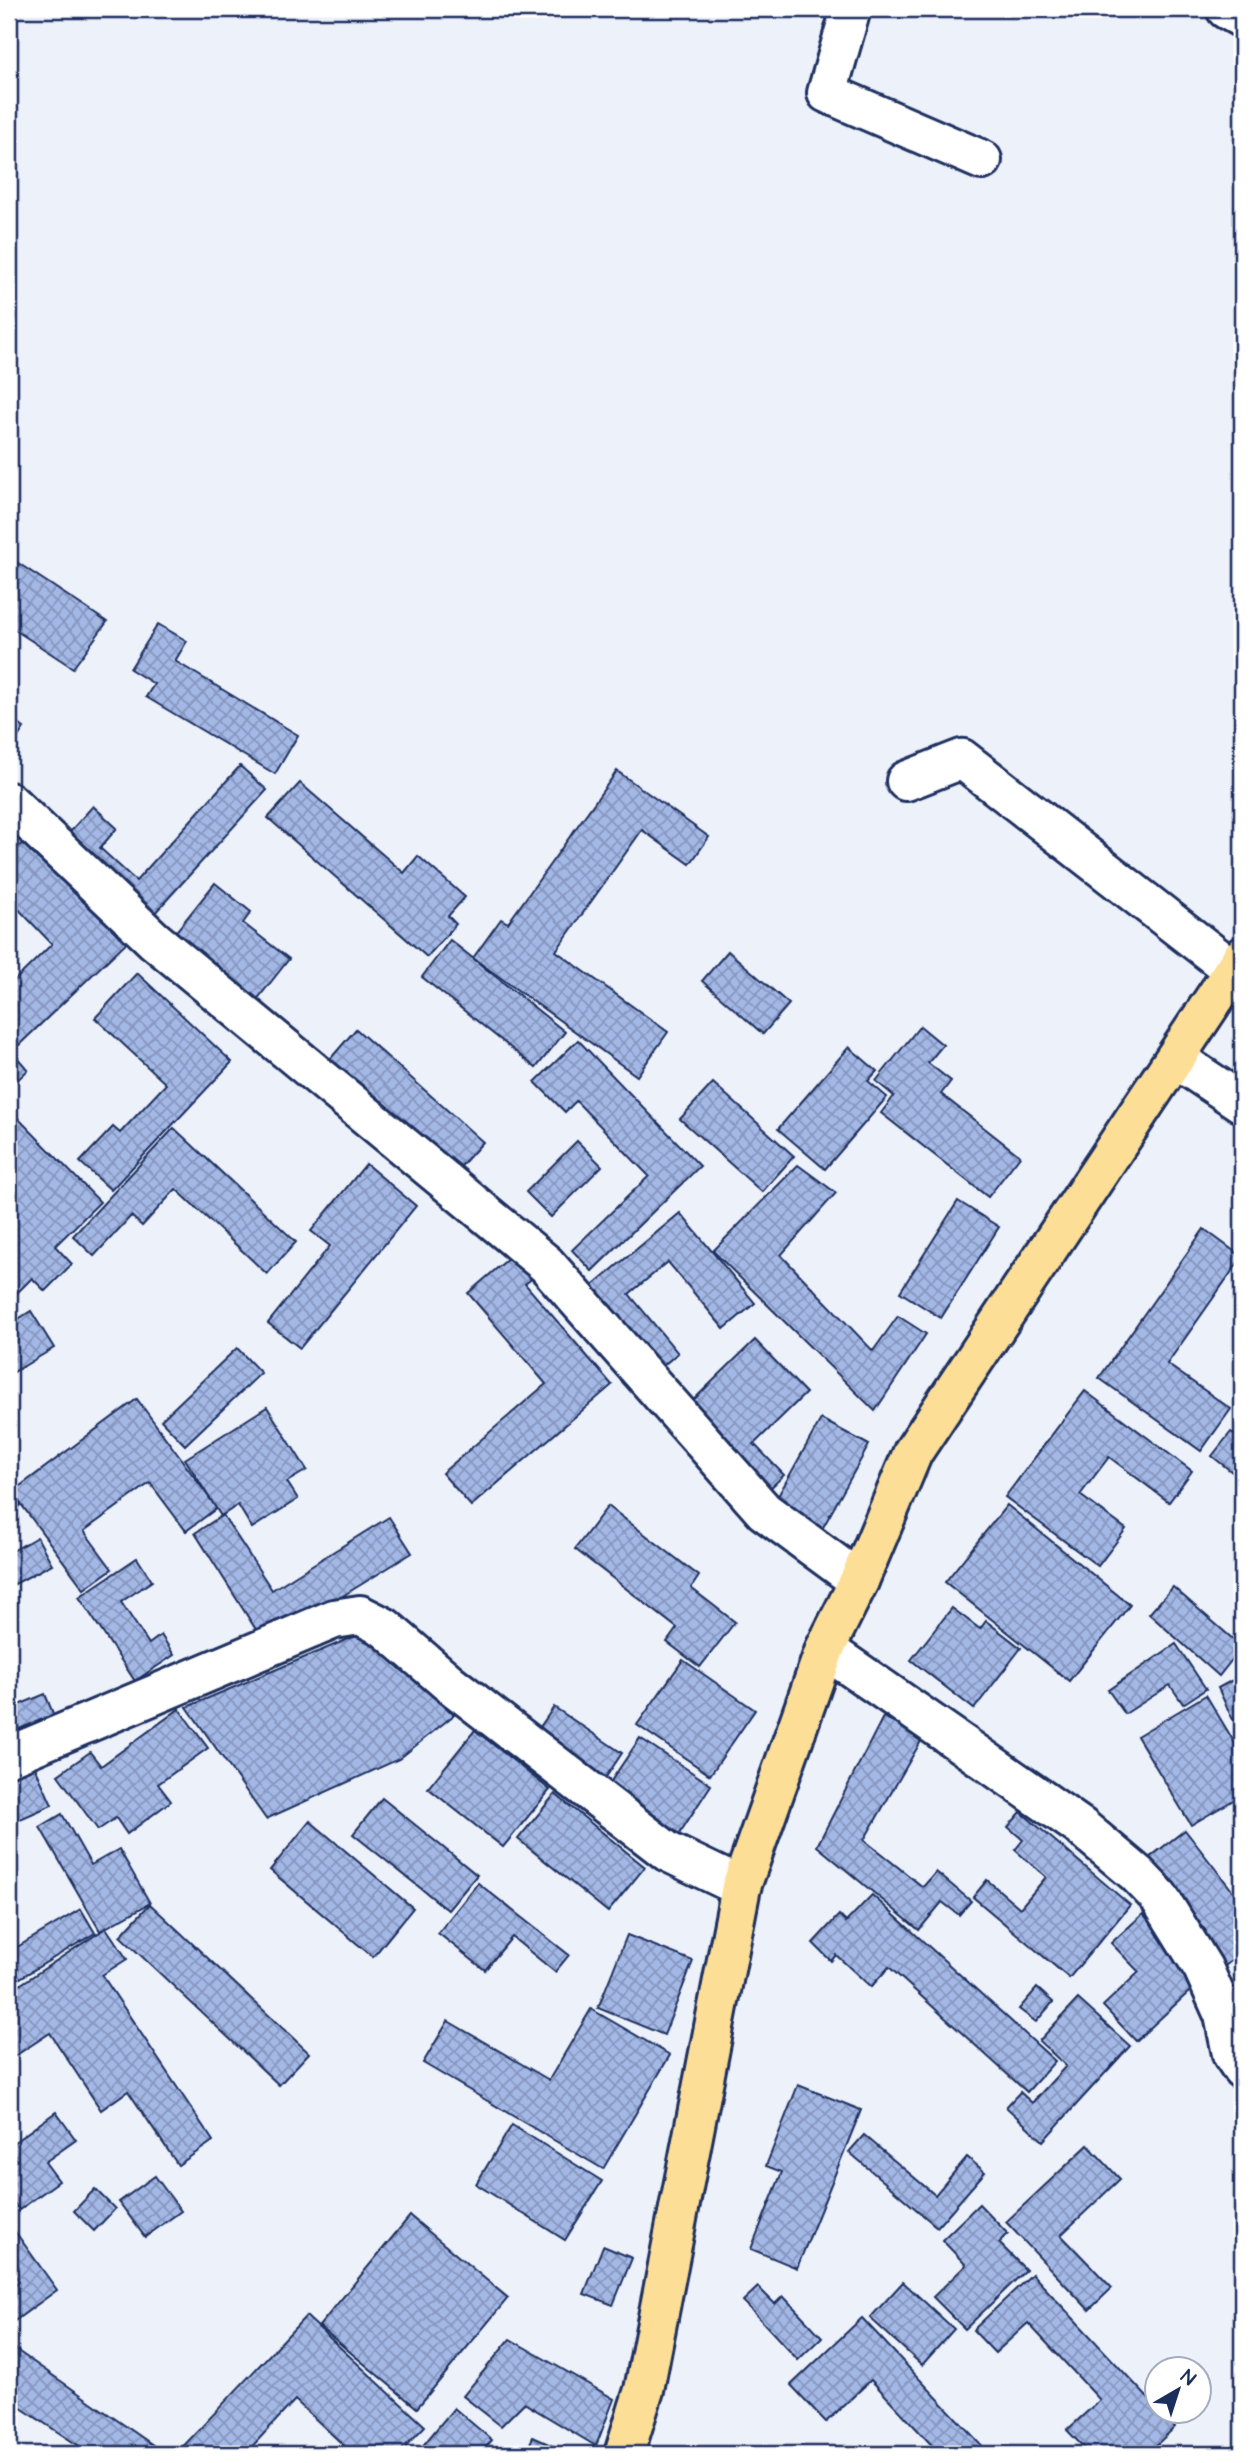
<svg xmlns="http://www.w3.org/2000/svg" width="1251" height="2463" font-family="'Architects Daughter',sans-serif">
  <defs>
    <pattern id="building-cross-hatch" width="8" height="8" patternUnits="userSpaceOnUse" patternTransform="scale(1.75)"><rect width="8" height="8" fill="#a4b8e6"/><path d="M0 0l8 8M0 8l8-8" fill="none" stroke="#8596be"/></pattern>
  </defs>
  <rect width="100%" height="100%" fill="#edf1fa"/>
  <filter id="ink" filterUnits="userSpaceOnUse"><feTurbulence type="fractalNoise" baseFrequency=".0143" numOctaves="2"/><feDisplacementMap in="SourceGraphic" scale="14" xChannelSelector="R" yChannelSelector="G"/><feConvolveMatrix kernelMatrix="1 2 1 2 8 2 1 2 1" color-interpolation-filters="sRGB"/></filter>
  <g filter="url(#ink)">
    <g fill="url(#building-cross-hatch)" stroke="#1b2f5e" stroke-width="2">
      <polygon points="9,557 107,622 73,668 9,626"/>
      <polygon points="158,624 187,641 175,661 298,735 275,774 146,697 154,684 130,669"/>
      <polygon points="9,717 24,728 9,751"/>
      <polygon points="240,766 267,790 153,915 66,836 93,806 117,828 100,848 136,881"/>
      <polygon points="617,771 709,837 690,864 642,830 556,951 668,1032 637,1076 473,958 501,919 508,923"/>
      <polygon points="300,783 404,873 418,856 465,897 448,916 456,924 427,957 268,818"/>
      <polygon points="34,832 133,936 19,1045 9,1034 9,986 52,944 9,899 9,856"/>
      <polygon points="215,883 251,912 243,923 289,959 252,1006 170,939"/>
      <polygon points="450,940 565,1032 536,1068 422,977"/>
      <polygon points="728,951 789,1004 763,1034 702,981"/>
      <polygon points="137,973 232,1062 111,1190 80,1162 113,1127 120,1133 166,1084 95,1018"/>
      <polygon points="920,1026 943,1045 928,1063 951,1081 941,1094 1020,1156 988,1197 881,1113 894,1096 876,1081"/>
      <polygon points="356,1029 483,1142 451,1177 325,1065"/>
      <polygon points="578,1040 700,1166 592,1271 572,1250 649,1176 576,1101 565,1112 535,1082"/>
      <polygon points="849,1047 877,1071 868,1081 887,1097 825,1169 778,1129"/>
      <polygon points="9,1048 28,1070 9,1088"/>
      <polygon points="713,1083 794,1156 762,1192 680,1119"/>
      <polygon points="9,1109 100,1202 55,1246 72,1264 45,1291 32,1278 9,1301 9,1201 18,1192 9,1182"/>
      <polygon points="174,1128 296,1242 267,1274 176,1189 142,1226 131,1216 94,1256 73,1236"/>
      <polygon points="577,1141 602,1166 551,1217 526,1192"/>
      <polygon points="366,1164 416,1206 300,1348 268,1323 330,1246 311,1231"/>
      <polygon points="798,1165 836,1193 781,1255 873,1351 898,1316 926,1334 875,1411 713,1251"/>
      <polygon points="958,1201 999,1227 941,1318 900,1292"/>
      <polygon points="680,1213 755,1303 724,1329 668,1262 629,1294 678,1353 653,1374 584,1293"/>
      <polygon points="1204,1229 1242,1257 1167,1364 1231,1409 1201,1451 1099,1378"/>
      <polygon points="515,1253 534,1277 525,1284 612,1385 471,1506 442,1473 546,1384 468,1293"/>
      <polygon points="31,1311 54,1348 9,1375 9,1325"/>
      <polygon points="755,1340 806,1393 754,1444 784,1475 764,1494 682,1411"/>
      <polygon points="237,1348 261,1373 185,1445 161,1420"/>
      <polygon points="1085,1391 1192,1471 1169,1502 1109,1457 1080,1495 1126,1529 1098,1566 1005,1497"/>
      <polygon points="137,1399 217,1508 186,1531 150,1483 84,1531 112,1569 84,1589 12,1492"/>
      <polygon points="267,1407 307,1470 287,1482 298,1499 252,1528 238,1505 221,1516 185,1459"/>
      <polygon points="821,1419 869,1445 821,1531 773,1505"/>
      <polygon points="1231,1432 1242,1440 1242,1480 1212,1456"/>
      <polygon points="9,1485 21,1505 9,1513"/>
      <polygon points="1007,1505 1130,1605 1069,1681 945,1582"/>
      <polygon points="608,1506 699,1576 691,1588 735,1622 700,1667 667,1642 677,1628 575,1549"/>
      <polygon points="223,1515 272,1590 389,1517 412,1553 265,1644 195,1533"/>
      <polygon points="37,1537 52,1564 9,1587 9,1553"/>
      <polygon points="137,1558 152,1581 121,1602 149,1644 161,1635 174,1655 135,1681 79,1597"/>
      <polygon points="1173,1587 1242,1647 1219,1676 1149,1614"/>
      <polygon points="952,1608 980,1629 986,1621 1021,1648 974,1709 911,1660"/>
      <polygon points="358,1635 369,1637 454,1715 399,1759 266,1819 187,1707"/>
      <polygon points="1176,1644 1206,1689 1183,1704 1170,1685 1125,1714 1108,1690"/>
      <polygon points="683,1660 755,1710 710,1775 637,1725"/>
      <polygon points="1242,1675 1242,1715 1233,1720 1218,1688"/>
      <polygon points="45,1694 59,1728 9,1749 9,1709"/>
      <polygon points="1206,1695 1242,1755 1242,1795 1191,1825 1137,1736"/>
      <polygon points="554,1707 622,1753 600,1786 531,1740"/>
      <polygon points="179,1709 208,1748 158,1784 171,1801 127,1834 116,1818 98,1830 58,1775 90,1752 101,1766"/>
      <polygon points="883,1717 924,1736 864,1840 923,1887 936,1872 971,1901 959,1915 942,1902 919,1930 817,1846"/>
      <polygon points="475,1730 550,1790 503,1847 428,1788"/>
      <polygon points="640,1738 711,1785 679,1834 607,1787"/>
      <polygon points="34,1765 52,1805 9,1824 9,1776"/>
      <polygon points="555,1794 645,1867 608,1912 518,1839"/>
      <polygon points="382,1798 477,1875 448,1910 353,1834"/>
      <polygon points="1021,1812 1130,1905 1069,1978 973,1897 987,1880 1020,1908 1046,1877 1015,1850 1023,1840 1008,1827"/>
      <polygon points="62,1814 91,1865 119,1849 150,1903 100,1931 40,1827"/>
      <polygon points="310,1821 413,1908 373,1957 270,1870"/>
      <polygon points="1185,1830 1242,1903 1242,1952 1220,1970 1196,1939 1206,1931 1149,1858"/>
      <polygon points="478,1883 569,1955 555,1972 512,1937 485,1970 438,1933"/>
      <polygon points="872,1895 1055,2061 1027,2092 889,1967 871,1987 836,1955 831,1961 813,1943 839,1915 846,1922"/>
      <polygon points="150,1904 309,2053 279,2085 120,1936"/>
      <polygon points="81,1909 95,1933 20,1978 9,1959 9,1952"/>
      <polygon points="1143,1914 1203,1979 1136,2041 1103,2006 1139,1972 1111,1943"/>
      <polygon points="106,1928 127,1959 102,1975 213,2141 178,2165 128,2091 101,2110 50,2033 9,2060 9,1992"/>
      <polygon points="627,1935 693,1961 664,2035 598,2008"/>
      <polygon points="1037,1988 1053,2002 1036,2022 1019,2009"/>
      <polygon points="1078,1999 1130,2046 1043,2141 1006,2107 1020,2092 1032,2103 1066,2066 1039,2041"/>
      <polygon points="591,2009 670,2055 603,2169 423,2063 448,2021 549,2080"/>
      <polygon points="798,2085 861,2110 797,2268 751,2249 782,2172 766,2166"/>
      <polygon points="56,2112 76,2140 45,2162 59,2181 19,2210 9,2195 9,2146"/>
      <polygon points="512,2125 602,2181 565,2240 476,2184"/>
      <polygon points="864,2135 935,2195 967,2157 985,2172 937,2227 849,2152"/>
      <polygon points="1088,2145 1120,2179 1061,2235 1112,2288 1089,2310 1006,2222"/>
      <polygon points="155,2176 181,2211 145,2237 119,2202"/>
      <polygon points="95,2189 115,2209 94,2231 74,2211"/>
      <polygon points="979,2204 1008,2234 999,2243 1026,2270 965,2329 933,2297 966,2265 942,2240"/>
      <polygon points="410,2216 508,2298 417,2408 319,2326"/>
      <polygon points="9,2223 57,2290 9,2325 9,2289 19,2281 9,2268"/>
      <polygon points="603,2246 632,2258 613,2305 584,2294"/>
      <polygon points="1032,2274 1175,2427 1147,2454 1090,2454 1067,2430 1100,2400 1028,2323 995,2353 973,2330"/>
      <polygon points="903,2282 954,2329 922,2365 870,2318"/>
      <polygon points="758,2287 775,2304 783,2296 822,2337 798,2360 743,2301"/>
      <polygon points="306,2316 425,2426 398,2454 353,2454 295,2400 245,2454 176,2454"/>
      <polygon points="862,2318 990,2454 940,2454 871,2380 826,2422 791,2385"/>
      <polygon points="510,2339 614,2399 596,2446 524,2403 501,2426 463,2396"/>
      <polygon points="9,2345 160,2450 157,2454 64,2454 79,2446 9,2400"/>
      <polygon points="454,2408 492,2440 480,2454 416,2454"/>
      <polygon points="533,2437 571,2454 525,2454"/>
    </g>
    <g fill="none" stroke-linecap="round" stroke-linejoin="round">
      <defs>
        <g id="minor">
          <polyline points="851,9 827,93 982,160"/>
          <polyline points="1226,9 1242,18"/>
          <polyline points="906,781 962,759 1233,970"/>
          <polyline points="9,802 154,940 546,1264 764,1511 859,1581"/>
          <polyline points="1176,1059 1242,1103"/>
          <polyline points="825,1649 1081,1827 1137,1874 1159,1897 1203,1968 1224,2015 1232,2054 1242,2069"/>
          <polyline points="9,1756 334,1619 360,1615 384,1627 449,1683 668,1852 741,1887"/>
        </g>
        <polyline id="major" points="624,2454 644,2390 741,1887 825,1649 859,1581 913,1452 1242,957"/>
      </defs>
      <use href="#minor" stroke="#1b2f5e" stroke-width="44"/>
      <use href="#major" stroke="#1b2f5e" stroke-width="44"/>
      <use href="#minor" stroke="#fff" stroke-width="38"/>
      <use href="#major" stroke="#fcde96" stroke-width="38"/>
    </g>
  </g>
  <rect width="1251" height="2463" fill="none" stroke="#fff" stroke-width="35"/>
  <rect x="18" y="18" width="1216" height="2428" fill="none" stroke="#1b2f5e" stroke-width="2.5" filter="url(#ink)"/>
  <g transform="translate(1178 2390) rotate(39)"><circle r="33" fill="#ffffff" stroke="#a4acbf" stroke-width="2"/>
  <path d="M0-5L12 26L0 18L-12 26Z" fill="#1b2f5e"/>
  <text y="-10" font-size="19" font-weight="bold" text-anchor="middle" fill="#1b2f5e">N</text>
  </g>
</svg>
